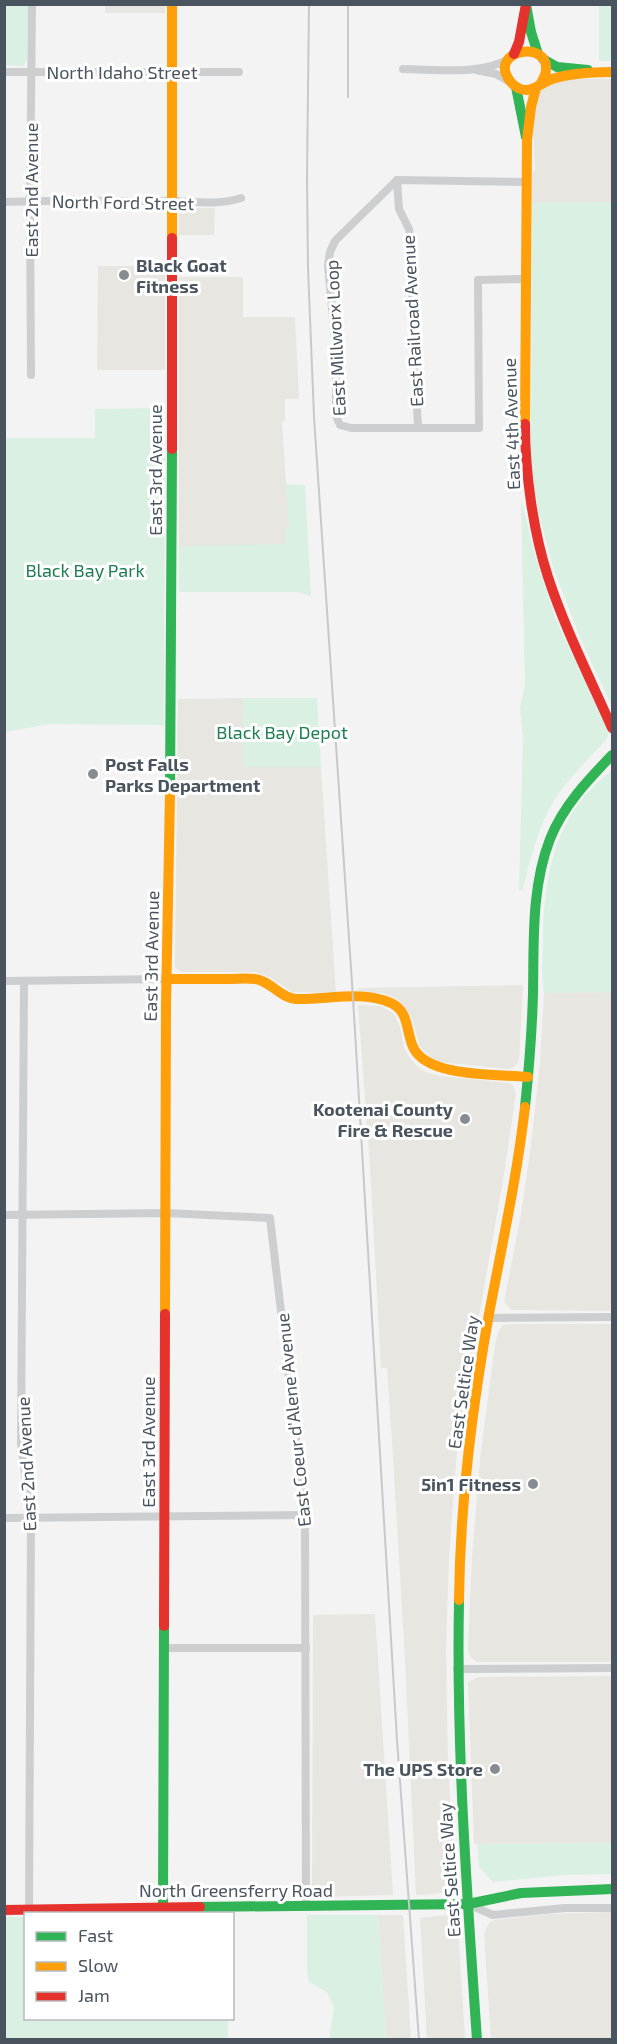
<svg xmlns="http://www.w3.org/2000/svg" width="617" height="2044" font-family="'Exo 2',sans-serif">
  <rect width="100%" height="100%" fill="#f3f3f3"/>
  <g fill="#e7e6e1">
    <rect x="105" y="5" width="60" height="8"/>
    <polygon points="562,79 612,79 612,202 532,203 532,174 535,170 534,140 532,135 534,102 540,88"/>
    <polygon points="185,208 215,208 214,235 179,235 179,213"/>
    <polygon points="98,266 165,266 165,370 97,370"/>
    <polygon points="179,277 243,277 243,317 295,317 299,399 285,399 285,421 282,421 289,529 286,545 179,546"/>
    <polygon points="243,698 244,767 321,767 336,993 292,992 270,977 255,972 182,972 175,968 178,699"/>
    <polygon points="523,985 519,1061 514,1067 509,1069 438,1062 430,1057 420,1046 411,1016 402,1004 396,998 382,993 359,993 358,988"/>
    <polygon points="612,992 612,1311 511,1310 504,1302 521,1214 531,1145 540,1063 544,993"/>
    <polygon points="358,1005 381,1006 394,1014 400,1027 404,1047 409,1057 418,1067 425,1072 440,1076 509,1083 513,1085 516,1094 503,1180 464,1401 456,1462 449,1557 446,1649 448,1763 455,1883 451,1892 424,1895 416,1895 405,1659 392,1442 387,1368 381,1368 370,1166"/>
    <polygon points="509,1324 612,1324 612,1662 477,1662 470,1657 468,1649 472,1557 480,1459 495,1344 499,1330 503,1325"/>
    <polygon points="375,1614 393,1895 317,1897 312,1891 313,1615"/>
    <polygon points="612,1676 612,1843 474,1844 468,1682 478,1677"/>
    <polygon points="612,1912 612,2039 491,2039 484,1933 489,1923 495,1920 549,1914"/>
    <polygon points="378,1915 403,1915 411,2039 386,2039"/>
    <polygon points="446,1915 454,1918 458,1928 465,2039 427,2039 420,1918"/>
  </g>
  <g fill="#d9f0e2">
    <polygon points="5,4 28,5 27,60 23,66 5,65"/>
    <rect x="599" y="5" width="13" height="56"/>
    <polygon points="612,202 612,707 579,635 553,567 538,510 531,461 532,203"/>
    <polygon points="165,408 164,725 49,724 5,732 5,438 95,438 95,409"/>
    <polygon points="286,484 305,485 311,596 298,592 179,592 179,546 286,544 285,529 289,528"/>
    <path d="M521 499 536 559 556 620 609 733 606 740C591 756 575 772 562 789 540 818 531 855 523 890H519L523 737 520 707 525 685Z"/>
    <polygon points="243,698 317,698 321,767 244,767"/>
    <path d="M610 772H612V992L544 993C541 976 543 959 543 942 544 875 554 815 610 772Z"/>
    <polygon points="612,1843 612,1874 564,1875 493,1882 479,1867 477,1844"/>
    <polygon points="307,1915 378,1915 386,2039 329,2039 334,2008 327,1992 309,1982 307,1971"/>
    <polygon points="5,1917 25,1917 26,2018 228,2019 228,2039 5,2039"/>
  </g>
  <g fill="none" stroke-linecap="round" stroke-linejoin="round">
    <g stroke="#ccced0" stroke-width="8">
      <path d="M403 69C436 69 478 76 509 59"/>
      <polyline points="476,70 496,74 510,82"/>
      <polyline points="4,72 239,72"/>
      <polyline points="397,180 399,209 409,229 411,241 413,335 418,427"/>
      <path d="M4 202C59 200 113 201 167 201 193 201 216 206 241 198"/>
      <polyline points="525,279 478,280 479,428 351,428 340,425 336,416 336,353 328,265 330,252 335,241 342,234 397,180 526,182"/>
      <polyline points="31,375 30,201 32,4"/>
      <polyline points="4,981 168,979"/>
      <polyline points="24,982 21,1444 31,1518 29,1910"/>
      <polyline points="4,1215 166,1213 270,1218 305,1515 306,1907"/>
      <polyline points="488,1318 612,1317"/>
      <polyline points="4,1518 305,1515"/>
      <polyline points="163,1648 306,1648"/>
      <polyline points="457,1669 612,1668"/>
      <polyline points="468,1904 493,1915 565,1908 612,1908"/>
    </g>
    <g stroke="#30b455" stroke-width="10">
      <polyline points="526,5 531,32 538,54"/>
      <polyline points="543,59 557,67 588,70"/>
      <polyline points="516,87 526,137"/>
      <polyline points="170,793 172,449"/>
      <path d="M525 1107C529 1069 532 1031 533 993 534 942 531 888 550 839 563 806 588 780 612 755"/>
      <path d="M459 1600C456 1747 467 1893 477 2040"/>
      <polyline points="163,1907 164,1626"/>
      <polyline points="200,1907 468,1904 521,1893 612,1889"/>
    </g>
    <g stroke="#ff9f0a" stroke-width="10">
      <polyline points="172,4 172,238"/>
      <path d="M541 83C543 79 546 74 546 70 549 39 487 50 510 81 514 86 520 90 526 90 535 90 543 82 552 79 571 73 592 72 612 72"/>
      <polyline points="525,424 527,140 531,107 536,88"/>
      <path d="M168 979C188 979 208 979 228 979 237 979 246 978 255 979 271 981 280 998 296 999 326 1000 363 990 391 1003 409 1011 406 1031 413 1047 427 1078 498 1074 528 1077"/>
      <polyline points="165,1314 166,1006 170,793"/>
      <path d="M459 1600C460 1505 472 1408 489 1314 502 1245 517 1177 525 1107"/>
    </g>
    <g stroke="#e5322d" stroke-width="10">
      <polyline points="514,54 519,42 526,4"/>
      <polyline points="172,238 172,449"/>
      <path d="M525 424C525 472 533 531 548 577 565 629 590 678 612 728"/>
      <polyline points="164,1626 165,1314"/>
      <polyline points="4,1910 200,1907"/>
    </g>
    <g stroke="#c7c8ca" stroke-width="2">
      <polyline points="309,4 307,177 308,268 314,417 353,998 397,1740 419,2040"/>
      <polyline points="348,4 348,97"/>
    </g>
  </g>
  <g fill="#858c92" stroke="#fff" stroke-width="2">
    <circle cx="124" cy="275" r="6"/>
    <circle cx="93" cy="774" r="6"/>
    <circle cx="465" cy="1119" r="6"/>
    <circle cx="533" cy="1484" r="6"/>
    <circle cx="495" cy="1769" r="6"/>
  </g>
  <g text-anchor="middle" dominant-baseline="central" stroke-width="6" stroke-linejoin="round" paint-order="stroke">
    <g font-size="18" fill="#4a545e" stroke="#fff">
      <text x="122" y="72">North Idaho Street</text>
      <text transform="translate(31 190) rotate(-90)">East 2nd Avenue</text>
      <text transform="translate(123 202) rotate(1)">North Ford Street</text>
      <text transform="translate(412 321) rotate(-93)">East Railroad Avenue</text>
      <text transform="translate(335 338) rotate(-93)">East Millworx Loop</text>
      <text transform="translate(511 424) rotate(-92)">East 4th Avenue</text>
      <text transform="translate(155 470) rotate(-90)">East 3rd Avenue</text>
      <text transform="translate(151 956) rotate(-89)">East 3rd Avenue</text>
      <text transform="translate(463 1382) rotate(-82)">East Seltice Way</text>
      <text transform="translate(293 1420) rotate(-96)">East Coeur d'Alene Avenue</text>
      <text transform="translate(148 1442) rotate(-90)">East 3rd Avenue</text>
      <text transform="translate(26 1464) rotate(-93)">East 2nd Avenue</text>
      <text transform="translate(449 1870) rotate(-94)">East Seltice Way</text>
      <text x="236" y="1890">North Greensferry Road</text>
    </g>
    <g font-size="18" font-weight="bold" fill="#4a545e" stroke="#fff" text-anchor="end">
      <text x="136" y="265" text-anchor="start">Black Goat<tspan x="136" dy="21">Fitness</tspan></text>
      <text x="105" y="764" text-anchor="start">Post Falls<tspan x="105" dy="21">Parks Department</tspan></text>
      <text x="453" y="1109">Kootenai County<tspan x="453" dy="21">Fire &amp; Rescue</tspan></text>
      <text x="521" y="1484">5in1 Fitness</text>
      <text x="483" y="1769">The UPS Store</text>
    </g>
    <g font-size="18" fill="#1d7e4f" stroke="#fff">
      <text x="85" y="570">Black Bay Park</text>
      <text x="282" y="732">Black Bay Depot</text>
    </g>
  </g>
  <rect width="617" height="2044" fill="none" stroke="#4a545e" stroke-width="12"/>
  <rect x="24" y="1912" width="210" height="108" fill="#ffffff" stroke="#b7bbbf" stroke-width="1.5"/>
  <rect x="36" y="1932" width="30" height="9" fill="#30b455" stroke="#b7bbbf" stroke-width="1.5"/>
  <text x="78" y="1942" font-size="18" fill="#4a545e">Fast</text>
  <rect x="36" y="1962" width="30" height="9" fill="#ff9f0a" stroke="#b7bbbf" stroke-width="1.5"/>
  <text x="78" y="1972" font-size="18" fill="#4a545e">Slow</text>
  <rect x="36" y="1992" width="30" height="9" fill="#e5322d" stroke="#b7bbbf" stroke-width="1.5"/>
  <text x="78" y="2002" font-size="18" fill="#4a545e">Jam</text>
</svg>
